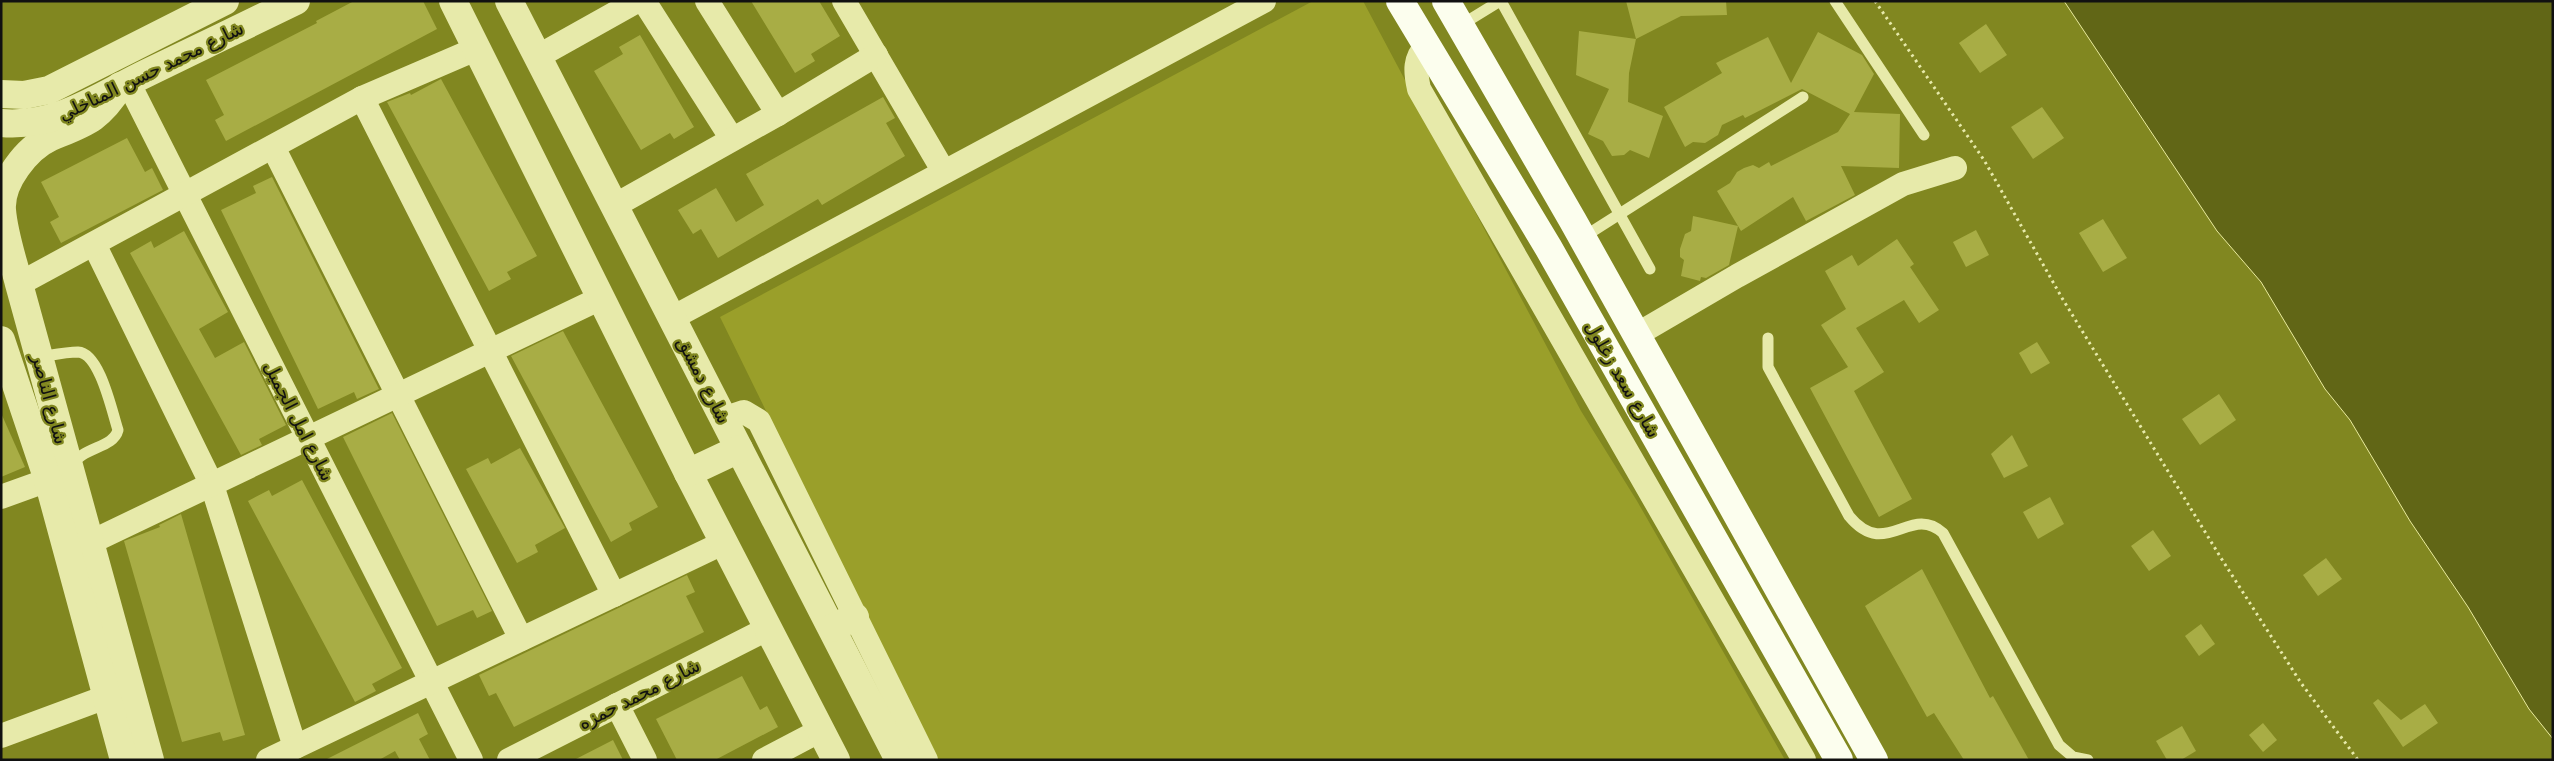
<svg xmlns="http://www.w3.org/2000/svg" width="2554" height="761" font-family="'DejaVu Sans','Noto Naskh Arabic',sans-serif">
  <rect width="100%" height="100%" fill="#818720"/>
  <polygon fill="#9a9f2a" points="1313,1 1363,1 1581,411 1637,501 1785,760 937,760 720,317"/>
  <polygon fill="#616616" stroke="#e9eb9d" points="2064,1 2553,1 2553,739 2529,709 2468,607 2410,521 2350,420 2325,389 2261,282 2217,231"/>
  <g fill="#a8ad45">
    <polygon points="354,1 423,1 437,29 226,141 215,120 224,115 206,80 317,23 316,21"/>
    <polygon points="751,1 819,1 840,36 811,54 815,61 795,73"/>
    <polygon points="1626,1 1726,1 1727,15 1681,16 1636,39"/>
    <polygon points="1986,24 2007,55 1980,73 1959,43"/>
    <polygon points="1579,31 1636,39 1629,73 1628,102 1663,116 1649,158 1630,150 1624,155 1612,156 1603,141 1588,134 1609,89 1576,75"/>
    <polygon points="1818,32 1862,55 1874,74 1854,112 1900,114 1899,168 1841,166 1855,195 1806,221 1793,197 1741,231 1717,191 1730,183 1737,172 1744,168 1753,165 1759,168 1769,162 1771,166 1838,132 1850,114 1802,89 1745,118 1743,115 1722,125 1718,135 1705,143 1693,142 1685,147 1664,107 1722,73 1716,63 1768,37 1791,83"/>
    <polygon points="640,35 694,127 674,139 670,133 641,150 594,71 623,54 619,47"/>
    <polygon points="441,79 537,256 507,272 511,279 489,291 387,102 410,93 411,95"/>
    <polygon points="883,97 895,118 886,123 905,156 822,205 818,199 718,258 701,229 693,234 678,210 716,188 736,222 764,205 746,174"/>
    <polygon points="2042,107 2064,138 2033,159 2011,127"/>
    <polygon points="127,138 145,172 152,168 163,190 61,243 50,222 59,217 41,182"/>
    <polygon points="272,177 379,389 357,399 354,392 318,409 221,210 256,193 253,186"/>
    <polygon points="1693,216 1738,226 1729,265 1706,278 1701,277 1700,281 1681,276 1684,260 1680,257 1680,249 1685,234 1691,231"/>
    <polygon points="2103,219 2127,258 2103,272 2079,233"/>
    <polygon points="1976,230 1989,255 1966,267 1953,242"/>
    <polygon points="184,231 228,312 199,329 215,358 244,342 286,425 259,439 262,445 241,455 130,253 151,241 154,248"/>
    <polygon points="1897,239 1914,264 1910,267 1939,310 1919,323 1904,300 1856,328 1884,372 1854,391 1912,499 1879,517 1810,388 1848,367 1821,325 1846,309 1825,271 1852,255 1858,266"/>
    <polygon points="563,331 658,507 629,523 632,530 611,542 511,356"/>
    <polygon points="2037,342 2050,363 2031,374 2019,353"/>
    <polygon points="2219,394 2236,420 2200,445 2182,419"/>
    <polygon points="1,413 25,467 1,477"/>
    <polygon points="392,413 492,611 477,618 473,610 437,626 343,437"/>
    <polygon points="2012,435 2028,466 2004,478 1991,454"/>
    <polygon points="520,448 565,528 535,545 538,552 517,563 466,469 488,458 491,464"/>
    <polygon points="302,480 402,668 372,684 376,691 355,702 248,501 269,490 272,496"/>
    <polygon points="2050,497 2064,524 2038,539 2023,512"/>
    <polygon points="181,514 245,735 223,741 220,732 182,742 124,541 160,527 159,525"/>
    <polygon points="2153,530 2171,556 2149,571 2131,546"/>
    <polygon points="2326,558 2342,579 2318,596 2303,575"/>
    <polygon points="1922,569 1990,698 1993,696 2029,760 1964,760 1934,713 1927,717 1865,606"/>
    <polygon points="687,575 695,592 686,596 704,632 514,727 496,693 489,696 479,675"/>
    <polygon points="2201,624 2215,644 2199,656 2185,636"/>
    <polygon points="742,676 760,710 767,706 778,727 715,760 677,760 656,719"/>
    <polygon points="2378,699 2401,720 2425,704 2438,723 2403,747 2373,703"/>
    <polygon points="418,713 428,734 419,739 430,760 400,760 395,751 379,760 325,760"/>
    <polygon points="2263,723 2277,740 2263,752 2249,735"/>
    <polygon points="2182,726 2196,751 2181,760 2167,760 2156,741"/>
    <polygon points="613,740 623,760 574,760"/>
  </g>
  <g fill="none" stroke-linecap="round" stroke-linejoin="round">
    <polyline stroke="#e7eaaa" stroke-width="3" stroke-dasharray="2.5 4" stroke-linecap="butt" points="1875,1 1984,160 2062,298 2221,558 2301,683 2358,760"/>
    <g stroke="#e7eaaa" stroke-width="11">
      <polyline points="1501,1 1650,269"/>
      <polyline points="1835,1 1924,135"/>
      <polyline points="1461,25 1500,1"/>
      <polyline points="1582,238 1803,97"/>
      <path d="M1768 338V367L1849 516C1886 561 1910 503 1943 533L2059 745 2073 757 2088 760"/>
      <path d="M39 357C52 355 66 352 78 352 100 353 112 412 118 430 113 449 82 446 71 467"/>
    </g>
    <g stroke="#e7eaaa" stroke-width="24">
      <polyline points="644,1 732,139"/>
      <polyline points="707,1 778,114"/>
      <polyline points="844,1 944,172"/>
      <path d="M1427 45C1414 59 1415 71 1419 89L1804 760"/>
      <polyline points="537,57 637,1"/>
      <polyline points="128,82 471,760"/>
      <polyline points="362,98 614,595"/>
      <polyline points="273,147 521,639"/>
      <polyline points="614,206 778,114 876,55"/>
      <polyline points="94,244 212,485 295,747"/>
      <polyline points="19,284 362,98 476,49"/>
      <polyline points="672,318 1264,1"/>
      <polyline points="1636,335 1737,276 1903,184 1955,168"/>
      <polyline points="723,419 744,412 759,421 926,760"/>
      <polyline points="1,497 48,480"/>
      <polyline points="89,543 601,298"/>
      <polyline points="617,705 645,760"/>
      <polyline points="1,736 106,697"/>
      <polyline points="268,760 725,542"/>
      <polyline points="509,760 769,628"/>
      <polyline points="764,760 821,730"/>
    </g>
    <g stroke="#e7eaaa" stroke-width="28">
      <polyline points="453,1 688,473 836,760"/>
      <polyline points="509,1 899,760"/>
      <path d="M120 86C99 120 85 123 51 137 27 148 0 182 2 210 4 235 13 260 19 284L150 760"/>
      <polyline points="1,94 24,95 49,90 225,1"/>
      <path d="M1 123C57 128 99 96 147 73 197 49 246 25 296 1"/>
      <polyline points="1,340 48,480 124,760"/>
      <polyline points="688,473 739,449"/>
      <polyline points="832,628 855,617"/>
    </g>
    <g stroke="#fcfeee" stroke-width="28">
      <polyline points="1400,1 1548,247 1839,760"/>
      <polyline points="1446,1 1573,221 1874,760"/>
    </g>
  </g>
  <g text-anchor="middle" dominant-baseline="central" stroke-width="4.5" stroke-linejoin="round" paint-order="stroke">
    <g font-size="18" fill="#111" stroke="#818720">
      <text transform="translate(151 71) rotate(-26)">شارع محمد حسن المناخلي</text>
      <text transform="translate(1623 379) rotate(60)">شارع سعد زغلول</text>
      <text transform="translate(704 380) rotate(63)">شارع دمشق</text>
      <text transform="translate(50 399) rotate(75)">شارع الناصر</text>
      <text transform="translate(299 421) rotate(63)">شارع امل الجميل</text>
      <text transform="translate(639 694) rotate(-27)">شارع محمد حمزه</text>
    </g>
  </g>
  <rect width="2554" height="761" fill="none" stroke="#111111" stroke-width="5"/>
</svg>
